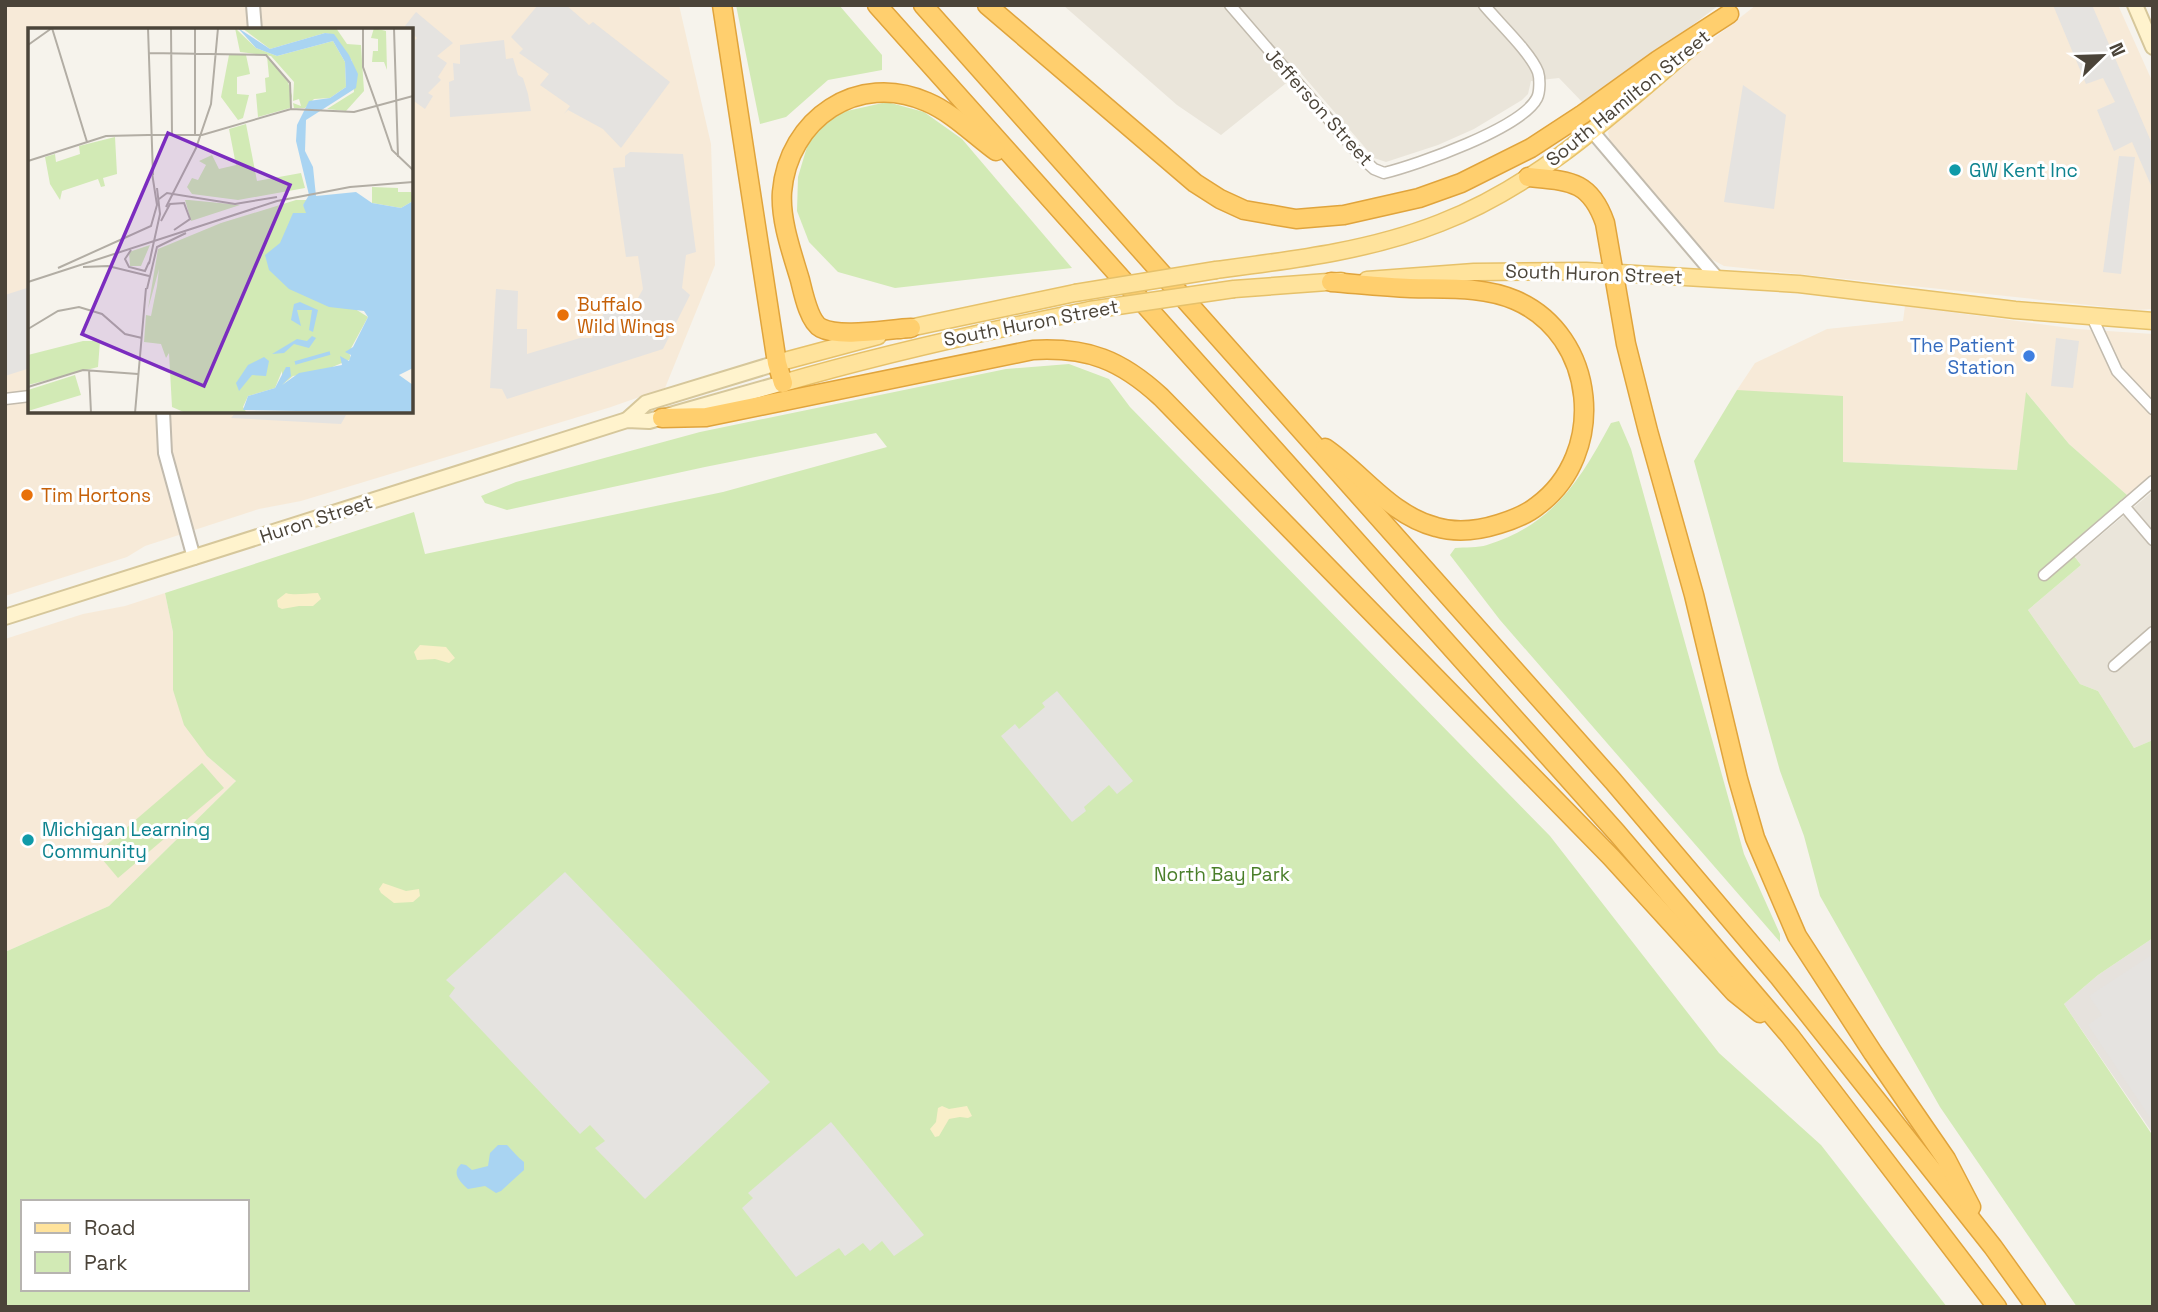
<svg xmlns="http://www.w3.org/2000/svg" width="2158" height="1312" font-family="'Space Grotesk',sans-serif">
  <rect width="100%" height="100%" fill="#f6f3ec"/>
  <g fill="#eae5da">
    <polygon points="1063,5 1719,5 1586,106 1559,78 1531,81 1528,94 1522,100 1474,129 1438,145 1386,162 1374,158 1300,72 1221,135 1177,105"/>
    <polygon points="2153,491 2153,740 2134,748 2098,691 2080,684 2028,610 2081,565 2075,557"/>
  </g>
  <g fill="#f7ead8" fill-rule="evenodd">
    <path d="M5 5H679L711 144 715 265 665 388 611 407 301 501 259 509 145 546 127 557 5 596ZM30 30H411V411H30Z"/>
    <polygon points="1756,5 2118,5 2153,83 2153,309 2136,310 1724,266 1711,259 1694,243 1611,147 1608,132 1611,126 1630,105"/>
    <polygon points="1905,306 2077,329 2153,334 2153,473 2127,495 2069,444 2027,393 2017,470 1842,462 1737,390 1755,363 1827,329 1903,321"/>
    <polygon points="165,593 173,632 173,690 207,756 236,781 109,906 5,952 5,639 83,614 125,606"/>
  </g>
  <polygon fill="#e6e2dd" points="2153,938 2153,1134 2064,1004 2098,975"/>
  <g fill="#d2eab5" fill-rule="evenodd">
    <polygon points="736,5 839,5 882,55 882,70 828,80 786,117 760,124"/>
    <polygon points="887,102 924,112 962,139 1072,268 895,288 838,272 809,242 797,211 798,177 809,140 838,113"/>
    <path d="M1069 364 1109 379 1130 407 1550 836 1719 1053 1821 1145 1947 1307H5V952L109 906 236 781 207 756 184 725 173 690V632L165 593 414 512 425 554 723 492 887 447 876 433 705 467 507 510 485 503 481 496 516 482 700 432 1006 369ZM23 1202H247V1289H23Z"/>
    <polygon points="1737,390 1843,396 1843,462 2017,470 2026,392 2069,444 2127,495 2068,548 2081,565 2028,610 2080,684 2098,691 2134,748 2153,740 2153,938 2098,975 2064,1004 2153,1136 2153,1307 2077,1307 1940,1107 1820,896 1804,836 1780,771 1694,461"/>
    <path d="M1619 421 1631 449 1744 854 1780 934V942L1500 620 1450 555 1455 548C1465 547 1478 548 1487 545 1554 524 1580 480 1611 423Z"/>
    <polygon points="202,763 224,788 118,878 97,853"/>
  </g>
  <g fill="#f9efc9">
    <path d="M286 593C295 596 307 593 318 593L321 599 313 606H299L282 609 278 607 277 600Z"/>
    <polygon points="420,645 446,647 455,658 449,663 435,659 417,660 414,652"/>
    <polygon points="383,883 406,891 419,889 420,896 413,902 394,903 381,893 379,889"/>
    <polygon points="942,1106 949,1109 967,1106 972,1116 968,1118 960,1117 949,1119 939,1136 935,1137 930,1129 936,1122 938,1108"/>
  </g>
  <g fill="#e5e3e0">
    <polygon points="538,5 566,5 589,25 593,22 670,82 621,148 603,129 568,110 564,114 570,106 540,85 549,74 519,53 523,49 511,37"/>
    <polygon points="2053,5 2092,5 2153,146 2153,190 2132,142 2114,151 2097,110 2115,102 2103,78 2086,84"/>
    <polygon points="416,12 453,43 437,56 447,63 438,77 441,80 428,93 433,96 425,109 411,99 411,44 417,38 405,26"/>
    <polygon points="504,40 506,59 513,58 518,75 523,78 528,94 531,111 450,117 449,82 454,80 453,63 460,64 460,45"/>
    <polygon points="1743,85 1786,115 1774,209 1724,202"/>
    <polygon points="630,152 683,154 696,252 686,255 682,288 690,295 663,349 507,399 502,389 490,388 496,289 518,291 517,329 527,329 527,354 580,338 592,338 612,295 633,307 643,289 638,256 626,257 613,168 625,167 625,156"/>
    <polygon points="2119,156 2135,157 2121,274 2103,272"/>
    <polygon points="30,287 30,368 5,376 5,295"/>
    <polygon points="2056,338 2079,341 2073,388 2051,386"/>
    <polygon points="237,411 289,411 346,415 341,424 231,418"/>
    <polygon points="1057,691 1133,781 1117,794 1109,785 1084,807 1086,811 1072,822 1001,736 1015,724 1019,729 1045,707 1042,703"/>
    <polygon points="565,872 770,1082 645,1199 595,1148 605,1141 590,1125 580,1134 449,996 455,988 446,980"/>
    <polygon points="2153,954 2153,1122 2088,1025 2102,1015 2089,996"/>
    <polygon points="831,1122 924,1235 894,1256 882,1241 870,1251 863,1243 845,1256 839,1248 796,1277 742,1208 753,1198 748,1193"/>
  </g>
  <path fill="#a9d4f2" d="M498 1145H507C513 1151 517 1157 524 1162V1170L501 1191 496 1193 485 1186 468 1189C460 1182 451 1173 461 1164L466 1165 472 1170 488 1166 490 1153Z"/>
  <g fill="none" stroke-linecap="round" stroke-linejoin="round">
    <defs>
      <g id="minor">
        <path d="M1230 5 1363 159 1374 169 1384 173C1417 165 1522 128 1537 98 1540 92 1540 78 1538 72 1531 53 1498 22 1484 5"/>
        <polyline points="2092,317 2117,371 2153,409"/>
        <polyline points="5,399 30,396"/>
        <polyline points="2124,506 2153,540"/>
        <polyline points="2044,575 2153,481"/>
        <polyline points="2114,666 2153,632"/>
      </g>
      <g id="tertiary">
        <polyline points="253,5 255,30"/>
        <polyline points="1592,131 1717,278"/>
        <polyline points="163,411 165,453 194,558"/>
      </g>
      <g id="secondary">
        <polyline points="2135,5 2153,47"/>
        <polyline points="627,420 646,403 777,363"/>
        <polyline points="5,617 627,420 649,421 783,383"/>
      </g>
      <g id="primary">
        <path d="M1216 270C1292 260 1369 251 1440 223 1539 185 1616 111 1696 43"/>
        <polyline points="1367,280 1474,272 1586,271 1799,284 2015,310 2153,321"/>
        <polyline points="1234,289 1341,281"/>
        <polyline points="900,330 1075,293"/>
        <polyline points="777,363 878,336"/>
        <path d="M783 383C886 353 986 331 1090 310"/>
      </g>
      <g id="motorway">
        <polyline points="722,5 777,363 783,383"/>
        <polyline points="877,5 1617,833 1790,1036 1997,1307"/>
        <polyline points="923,5 1613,781 1779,977 1993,1247 2036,1307"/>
        <polyline points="987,5 1195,183 1220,199 1244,210 1296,219 1344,215 1419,198 1461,183 1531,148 1583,114 1658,60 1729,14"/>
        <path d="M1528 177C1569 181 1590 180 1605 223L1626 344 1648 431 1694 595 1738 779 1755 838 1797 936 1873 1053 1946 1159 1971 1207"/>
        <path d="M911 328C888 329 840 338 821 328 809 322 803 292 800 280 792 253 780 220 782 192 788 119 858 71 927 102 953 113 974 135 996 151"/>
        <path d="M662 418 706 417 1033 350C1088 347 1121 360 1161 397L1611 857 1734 992 1760 1013"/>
        <path d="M1325 448C1363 474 1390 515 1436 527 1456 533 1480 530 1499 524 1512 520 1526 515 1537 506 1608 454 1597 335 1515 300 1482 286 1446 289 1410 288 1384 287 1357 284 1331 282"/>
      </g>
    </defs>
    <use href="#minor" stroke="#c2bbae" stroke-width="13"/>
    <use href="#tertiary" stroke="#c2bbae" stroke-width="16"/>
    <use href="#secondary" stroke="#d6c79b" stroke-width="18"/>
    <use href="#primary" stroke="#e6c16a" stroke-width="19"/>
    <use href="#motorway" stroke="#e0a43c" stroke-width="21"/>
    <use href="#minor" stroke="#fff" stroke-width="10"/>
    <use href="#tertiary" stroke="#fff" stroke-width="12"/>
    <use href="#secondary" stroke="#fff3cd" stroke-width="14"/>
    <use href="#primary" stroke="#ffe39c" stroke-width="16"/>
    <use href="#motorway" stroke="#ffcf6e" stroke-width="18"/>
    <defs>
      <g id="primary-bridge">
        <polyline points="1075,293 1216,270"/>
        <polyline points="1090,310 1234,289"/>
      </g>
    </defs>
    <use href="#primary-bridge" stroke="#e6c16a" stroke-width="19" stroke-linecap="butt"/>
    <use href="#primary-bridge" stroke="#ffe39c" stroke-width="16"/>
  </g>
  <g fill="#0f9aa8" stroke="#fff" stroke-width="2.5">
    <circle cx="1955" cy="170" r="7"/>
    <circle cx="28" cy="840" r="7"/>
  </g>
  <g fill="#e8710a" stroke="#fff" stroke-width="2.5">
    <circle cx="563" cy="315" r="7"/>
    <circle cx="27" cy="495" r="7"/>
  </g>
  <circle fill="#3f7fe0" stroke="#fff" stroke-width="2.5" cx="2029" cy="356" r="7"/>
  <g text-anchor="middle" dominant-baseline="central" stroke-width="6" stroke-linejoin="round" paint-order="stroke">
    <g font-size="19" fill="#4b4439" stroke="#fff">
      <text transform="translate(1628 98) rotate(-39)">South Hamilton Street</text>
      <text transform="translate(1319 107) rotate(48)">Jefferson Street</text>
      <text transform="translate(1594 274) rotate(2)">South Huron Street</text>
      <text transform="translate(1031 323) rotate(-11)">South Huron Street</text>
      <text transform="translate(316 519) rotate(-18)">Huron Street</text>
    </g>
    <g font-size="19" fill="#0d838f" stroke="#fff" text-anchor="start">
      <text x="1969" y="170">GW Kent Inc</text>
      <text x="42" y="829">Michigan Learning<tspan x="42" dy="22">Community</tspan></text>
    </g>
    <g font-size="19" fill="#c56008" stroke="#fff" text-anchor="start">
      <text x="577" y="304">Buffalo<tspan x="577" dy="22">Wild Wings</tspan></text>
      <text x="41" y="495">Tim Hortons</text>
    </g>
    <g font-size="19" fill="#366cbe" stroke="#fff" text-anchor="end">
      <text x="2015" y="345">The Patient<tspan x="2015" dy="22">Station</tspan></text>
    </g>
    <g font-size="19" fill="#4a7f2a" stroke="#fff">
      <text x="1222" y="874">North Bay Park</text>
    </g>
  </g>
  <g transform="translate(28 28)">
    <rect width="385" height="385" fill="#f6f3ec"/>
    <path d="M207 0 228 20 249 28 305 13 317 34 318 59 302 70 286 71 277 80H266L265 75 273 78 271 71 265 73 266 54 243 28 212 24ZM214 0H308L319 16 333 17 336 63 318 83 299 81 326 64 324 33 306 7 297 5 242 21ZM346 0 358 3 359 42 356 34H344L345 23H350V11L343 10ZM201 27H218L221 41 222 46 209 49V66L221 67 215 90 210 92 193 69ZM239 28 260 54 264 68 262 80 230 89 228 66 238 64 237 50 241 49ZM218 96 229 153 273 145 277 160 210 172 164 166 159 159 164 150 170 152 178 137 171 133 184 127 191 141 208 137 201 101ZM87 109 89 146 75 150 77 158 73 159 70 151 34 163 32 172 22 156 17 129 27 126 28 134 52 126 51 118ZM344 159 370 160V164H383L385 173 373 180 344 175ZM157 172H161L212 177 163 193ZM268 172H280L275 177 287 195 324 230V279L340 289 321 324 323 331 293 344 265 348 254 357V343L247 360 220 368 215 379 219 385H158L144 379 141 325 138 330 133 316 116 314 118 287 123 288 129 258 131 241 120 281 130 221 193 195ZM122 217 113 238H102L101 224ZM55 313H72L70 339 0 357V327ZM47 347 53 367 0 383V362Z" fill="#d2eab5"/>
    <path d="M210 0 242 21 297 5 306 6 321 27 330 46 328 60 278 92 277 123 285 139 288 168 328 164 344 175 373 180 385 173V340L371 347 385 357V385L215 382 220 368 247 360 258 339H262L263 348 254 357 271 345 314 337 312 328 321 333 323 327 317 324 325 319 340 289 336 283 301 279 261 261 241 242 237 227 252 215 265 185H278L275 177 281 167 268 113 269 97 281 73 302 70 318 59 317 34 305 13 249 28 228 20ZM272 274 290 282 285 304 281 302 284 282H269L273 298 263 292 266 276ZM284 308 288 310 281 320 266 316 256 325 244 326 269 311 279 313ZM236 329 241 333 238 348 224 347 211 363 208 355 220 337Z" fill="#a9d4f2"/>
    <path fill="none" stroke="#a9d4f2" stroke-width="3.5" d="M267 335 302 325"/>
    <path fill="none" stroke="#b2ada4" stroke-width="2" d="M24 0 59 114M120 0 125 147M143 0 144 107M167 0V107M335 0V39L349 78M366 0 370 129M0 17 24 0M120 25 238 27 262 55 263 81M349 78 364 122 385 142M120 107H174L263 81 326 84 385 68M0 133 78 108 120 107M131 171 139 165 207 176 249 169M138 179 168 120 183 76 190 0M133 193 142 176 156 175 162 191 146 202M103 222 97 231 101 239 117 243 121 234M121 236 132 186 129 160M55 239 80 238 121 248M30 240 123 198 129 177 124 145M0 254 249 173 322 159 385 154M119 261 129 219 158 205M0 301 30 283 51 279 74 286 97 306 114 310M61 342 63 385M0 359 55 342 110 346M107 385 118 260"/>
    <path fill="#7b2cbf" fill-opacity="0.15" stroke="#7b2cbf" stroke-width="3.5" d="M140 105 262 157 176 358 54 306Z"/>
    <rect width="385" height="385" fill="none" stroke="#4b4439" stroke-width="3.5"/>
  </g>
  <rect width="2158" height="1312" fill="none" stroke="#4b4439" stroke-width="14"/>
  <rect x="21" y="1200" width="228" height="91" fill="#ffffff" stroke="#b7b4b0" stroke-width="2"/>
  <rect x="35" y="1223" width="35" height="10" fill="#ffe39c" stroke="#b7b4b0" stroke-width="2"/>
  <text x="84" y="1235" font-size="21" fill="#4b4439">Road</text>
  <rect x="35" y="1252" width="35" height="21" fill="#d2eab5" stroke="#b7b4b0" stroke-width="2"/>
  <text x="84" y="1270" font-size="21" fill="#4b4439">Park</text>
  <g transform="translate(2102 56) rotate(67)" stroke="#ffffff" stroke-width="5" paint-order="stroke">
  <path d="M0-5L12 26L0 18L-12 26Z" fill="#4b4439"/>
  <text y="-10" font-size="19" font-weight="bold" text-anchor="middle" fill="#4b4439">N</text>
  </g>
</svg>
